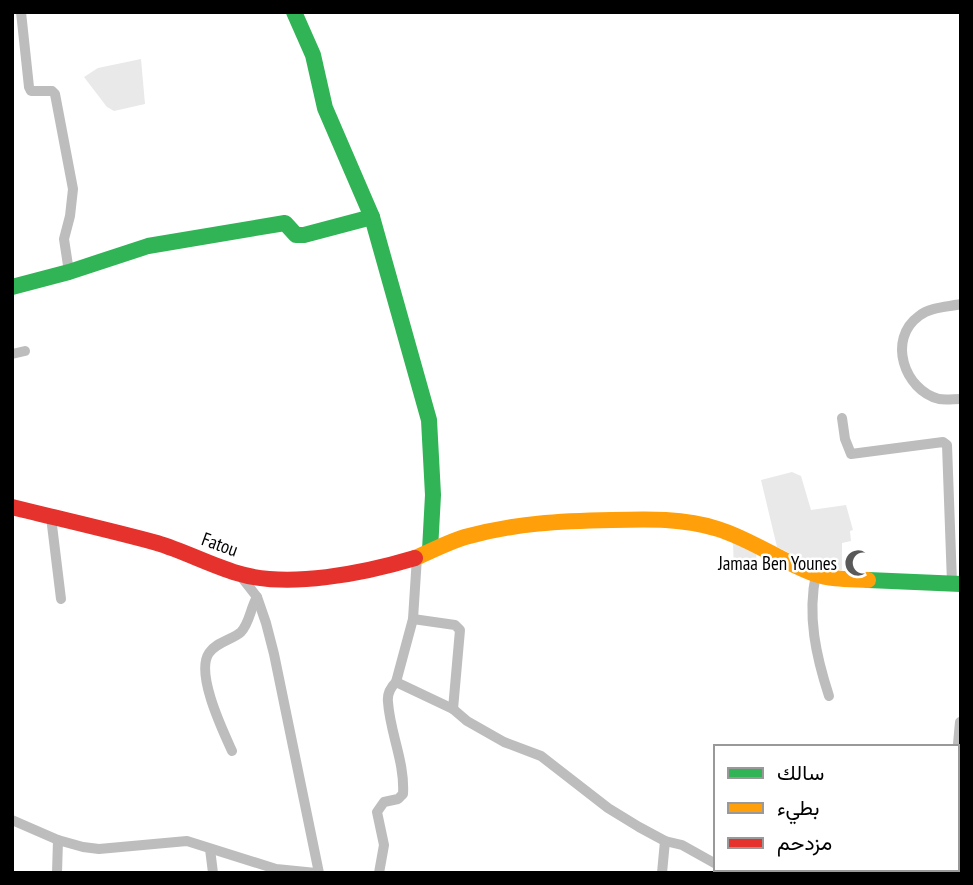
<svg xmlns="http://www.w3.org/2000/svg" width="973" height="885" font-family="'PT Sans Narrow',Vazirmatn,sans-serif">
  <rect width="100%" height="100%" fill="#fff"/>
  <g fill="#e9e9e9">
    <polygon points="141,59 145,104 114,111 107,107 84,77 98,68"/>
    <polygon points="792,472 801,476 811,510 846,505 853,530 850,531 851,541 842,543 842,570 819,568 777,547 761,480"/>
    <polygon points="733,541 756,551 757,570 734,572"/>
  </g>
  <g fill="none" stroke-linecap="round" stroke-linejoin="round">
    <g stroke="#bdbdbd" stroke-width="10">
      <polyline points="21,12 29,87 31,91 52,91 55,94 73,189 70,216 64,239 69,272"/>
      <path d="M961 304C947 307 930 307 919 316 887 339 904 390 939 399 945 400 954 399 961 399"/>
      <polyline points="12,354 25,351"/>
      <polyline points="842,418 845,439 851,454 943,442 947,445 952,583"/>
      <polyline points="51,517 61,599"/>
      <path d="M816 574C807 616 816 656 829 696"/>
      <polyline points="257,597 266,623 274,654 319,873"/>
      <polyline points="413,619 455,625 460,630 453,709"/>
      <polyline points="396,682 453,709 467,721 504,742 541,756 608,808 639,827 665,841 682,845 716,864"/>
      <path d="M232 751C223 731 195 673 209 653 216 642 232 640 241 632 250 622 250 609 257 597L239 574"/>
      <polyline points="957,755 960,722"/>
      <polyline points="957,808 957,820"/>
      <polyline points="12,820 58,840 83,847 99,849 187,841 276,869 316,873"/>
      <polyline points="210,849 213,873"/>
      <polyline points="725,869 731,873"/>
      <polyline points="57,873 58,840"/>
      <path d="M379 873 384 845 377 812 384 802 398 799 403 794C405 762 390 733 388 702 387 694 391 687 396 682L413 619 417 557"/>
      <polyline points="662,873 665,841"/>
      <polyline points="842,873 842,869"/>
    </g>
    <g stroke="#30b455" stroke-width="16">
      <polyline points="294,12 313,55 325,108 372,217 429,420 433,495 430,550"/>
      <polyline points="12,287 69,272 148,246 285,223 296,235 304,235 372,217"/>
      <polyline points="868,580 961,584"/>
    </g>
    <path stroke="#ff9f0a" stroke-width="16" d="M415 558C432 551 448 542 465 537 515 523 561 521 612 520 648 519 684 518 718 529 753 540 782 562 815 574 832 580 851 579 868 580"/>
    <path stroke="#e5322d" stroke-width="16" d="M12 507C60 519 109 530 157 543 184 551 210 565 237 573 288 589 365 573 415 558"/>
  </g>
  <defs>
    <symbol id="mosque-bare" viewBox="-9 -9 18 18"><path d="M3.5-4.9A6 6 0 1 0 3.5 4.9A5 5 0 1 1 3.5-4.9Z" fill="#595959" stroke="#fff" stroke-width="2.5" paint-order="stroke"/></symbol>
  </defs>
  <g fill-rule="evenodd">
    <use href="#mosque-bare" x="839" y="544" width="38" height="38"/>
  </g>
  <g text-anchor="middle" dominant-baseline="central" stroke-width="5" stroke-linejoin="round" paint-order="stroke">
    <g font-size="19" fill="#000" stroke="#fff">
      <text transform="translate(220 544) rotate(20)">Fatou</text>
    </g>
    <g font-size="19" fill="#000" stroke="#fff" text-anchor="end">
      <text x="837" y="563">Jamaa Ben Younes</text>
    </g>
  </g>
  <rect width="973" height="885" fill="none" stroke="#000000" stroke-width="28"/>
  <rect x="714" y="745" width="245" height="126" fill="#ffffff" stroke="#999999" stroke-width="2"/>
  <rect x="728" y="768" width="35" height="10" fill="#30b455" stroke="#999999" stroke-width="2"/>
  <text x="777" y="780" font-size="21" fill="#000000">سالك</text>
  <rect x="728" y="803" width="35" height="10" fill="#ff9f0a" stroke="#999999" stroke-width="2"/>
  <text x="777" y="815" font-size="21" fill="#000000">بطيء</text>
  <rect x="728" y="838" width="35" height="10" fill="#e5322d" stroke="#999999" stroke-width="2"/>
  <text x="777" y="850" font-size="21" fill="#000000">مزدحم</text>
</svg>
